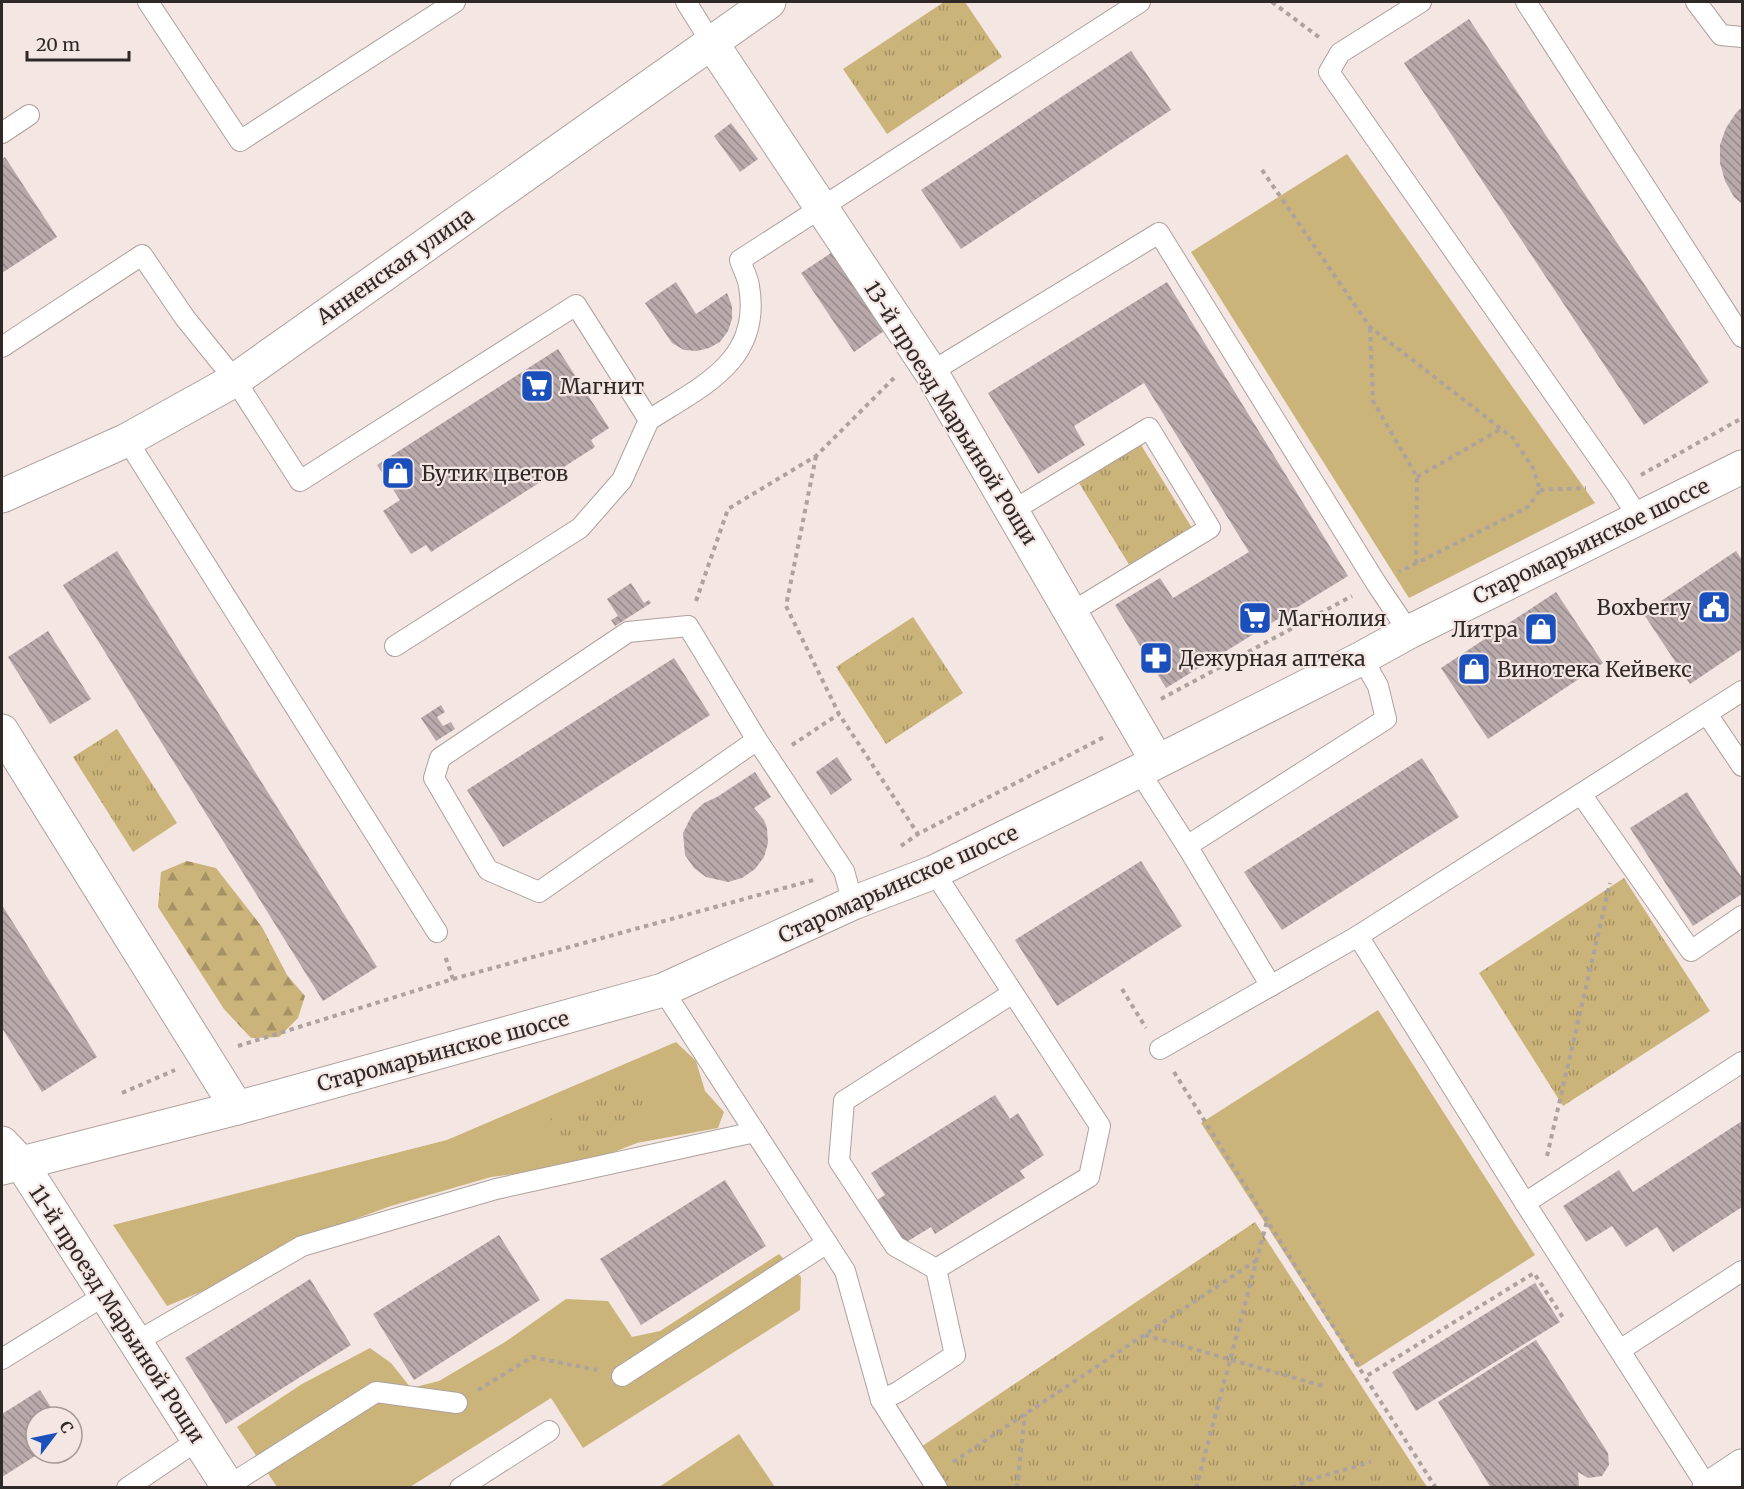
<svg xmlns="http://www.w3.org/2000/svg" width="1744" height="1489" font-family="Merriweather,serif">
  <defs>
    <pattern id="forest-firs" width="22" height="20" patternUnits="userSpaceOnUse" patternTransform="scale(1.5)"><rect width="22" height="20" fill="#cbb47a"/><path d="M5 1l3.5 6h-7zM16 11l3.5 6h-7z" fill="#a59264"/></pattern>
    <pattern id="park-tufts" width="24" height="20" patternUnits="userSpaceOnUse" patternTransform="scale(1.5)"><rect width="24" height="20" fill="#cbb47a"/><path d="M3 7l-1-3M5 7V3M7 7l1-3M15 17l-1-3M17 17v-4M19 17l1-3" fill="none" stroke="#a59264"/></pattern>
    <pattern id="building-back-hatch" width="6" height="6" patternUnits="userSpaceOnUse" patternTransform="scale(1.5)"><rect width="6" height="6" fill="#b8a9ab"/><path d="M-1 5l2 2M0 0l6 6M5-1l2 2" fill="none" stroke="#968a8b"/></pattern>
  </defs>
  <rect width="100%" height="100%" fill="#f4e6e2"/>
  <g fill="#cbb47a">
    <polygon points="1347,154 1595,503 1409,598 1191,252"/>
    <polygon points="1378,1010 1535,1255 1358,1368 1201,1123"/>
    <polygon points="676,1042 696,1061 705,1091 724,1112 718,1128 637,1143 578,1166 491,1177 391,1206 283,1245 234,1278 167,1306 113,1225 447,1140"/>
    <polygon points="779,1254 801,1277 800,1310 583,1448 551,1398 410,1487 277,1487 237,1427 302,1384 370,1348 391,1363 411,1388 439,1381 505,1342 566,1299 608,1301 632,1337 660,1331"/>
    <polygon points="739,1434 775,1487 659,1487"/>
  </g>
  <polygon fill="url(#forest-firs)" points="187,861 216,868 262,927 287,975 305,996 298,1018 279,1037 251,1038 224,1009 158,907 161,872"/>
  <g fill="url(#park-tufts)">
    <polygon points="944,2 965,2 1002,57 887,134 843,69"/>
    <polygon points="1141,445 1192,528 1130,566 1079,483"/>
    <polygon points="913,617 963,693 886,744 836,667"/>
    <polygon points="117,729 177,823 133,852 73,757"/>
    <polygon points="1624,878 1710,1011 1563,1106 1479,973"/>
    <polygon points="626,1070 654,1114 578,1162 550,1119"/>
    <polygon points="1255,1222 1427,1487 926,1487 906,1457"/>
  </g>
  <g fill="url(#building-back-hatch)">
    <polygon points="1469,19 1709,382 1644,425 1404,63"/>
    <polygon points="1131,51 1171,110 961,249 921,190"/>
    <polygon points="1742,107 1742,204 1734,197 1725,181 1720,163 1720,145 1726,128 1736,113"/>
    <polygon points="731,123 758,159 740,172 714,136"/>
    <polygon points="5,157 57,237 2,273 2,159"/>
    <polygon points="834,251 887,329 854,352 801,273"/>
    <polygon points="676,282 696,314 727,293 732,306 732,319 728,331 720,342 709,348 697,351 684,350 672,343 645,303"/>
    <polygon points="1167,282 1348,576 1166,688 1115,605 1160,578 1173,598 1249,552 1144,383 1074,426 1085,445 1038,474 988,393"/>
    <polygon points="558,349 609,428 591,440 595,447 431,552 426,545 411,554 383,511 400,500 377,465"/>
    <polygon points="117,551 377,967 323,1001 63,585"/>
    <polygon points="1736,551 1742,560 1742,649 1690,684 1643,613"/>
    <polygon points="631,583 644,603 649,600 651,603 615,626 611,620 618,616 607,599"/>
    <polygon points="1556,592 1603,663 1488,739 1441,668"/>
    <polygon points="48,631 91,699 50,724 8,657"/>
    <polygon points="674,658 710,715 503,847 467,790"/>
    <polygon points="441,705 445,712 437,717 443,726 451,722 455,729 436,741 421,718"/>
    <polygon points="837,757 852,780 831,795 816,772"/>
    <polygon points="1422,758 1459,817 1282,930 1244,872"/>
    <polygon points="755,772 771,797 754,808 764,820 767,828 768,843 764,857 755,869 742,878 728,882 706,877 694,868 685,855 683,833 693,813 704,803 717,797"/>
    <polygon points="1687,792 1742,878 1742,894 1693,926 1630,828"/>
    <polygon points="1141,861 1182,926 1057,1006 1015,940"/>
    <polygon points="2,905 97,1057 42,1092 2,1028"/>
    <polygon points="995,1095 1010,1119 1018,1113 1044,1155 1020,1171 1025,1178 935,1234 931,1227 905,1243 877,1200 885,1195 871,1173"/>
    <polygon points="1742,1121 1742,1207 1673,1252 1657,1227 1626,1247 1612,1226 1586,1242 1563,1206 1619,1170 1633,1192"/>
    <polygon points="725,1180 766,1246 641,1325 600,1259"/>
    <polygon points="499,1235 540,1300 414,1380 373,1314"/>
    <polygon points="310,1279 351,1345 226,1424 185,1358"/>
    <polygon points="1535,1283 1560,1322 1416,1411 1392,1372"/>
    <polygon points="1536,1340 1608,1453 1609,1465 1602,1476 1588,1478 1578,1472 1579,1488 1491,1488 1438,1402"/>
    <polygon points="40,1390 57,1417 36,1417 36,1453 40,1453 2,1477 2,1414"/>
  </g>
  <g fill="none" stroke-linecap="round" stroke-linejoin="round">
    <defs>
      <g id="service">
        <polyline points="148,2 240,141 455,2"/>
        <polyline points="686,2 711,42"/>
        <polyline points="1421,2 1340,53 1329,72 1619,487 1638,517"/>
        <polyline points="1526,2 1742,337"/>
        <polyline points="1696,2 1721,35 1742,37"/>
        <polyline points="2,133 29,115"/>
        <path d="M2 347 142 255 185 318 235 380 300 481 576 305 649 420C702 386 762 361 749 286 748 278 743 269 740 260L1140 2"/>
        <polyline points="931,372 1159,233 1376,583 1409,632"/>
        <polyline points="127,440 437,932"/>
        <polyline points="1012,511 1149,428 1210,528 1072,612"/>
        <polyline points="395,646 580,528 622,480 649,420"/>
        <polyline points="1707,714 1742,766"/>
        <polyline points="757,740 539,892 488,870 434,778 440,758 628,632 688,626 757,740 844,871 853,903"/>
        <polyline points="1139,771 1187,846 1271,986"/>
        <polyline points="1581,794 1691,951 1742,916"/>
        <polyline points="1187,846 1386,719 1378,686 1362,658"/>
        <polyline points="934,872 1100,1126 1089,1177 936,1269 895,1246 839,1161 844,1101 1013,993"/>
        <polyline points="1358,936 1525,1203 1708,1488"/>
        <polyline points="663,990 845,1271 881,1400 898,1392 955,1355 936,1269"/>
        <polyline points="1160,1049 1358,936 1742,691"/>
        <polyline points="1525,1203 1742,1062"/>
        <polyline points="136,1342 302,1246 496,1189 755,1132"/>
        <polyline points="1620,1350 1742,1271"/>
        <polyline points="2,1359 105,1295"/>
        <polyline points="622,1376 827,1243"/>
        <polyline points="881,1400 937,1488"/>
        <polyline points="228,1486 376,1392 457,1403"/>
        <polyline points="127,1488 198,1440"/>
        <polyline points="460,1488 549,1431"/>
      </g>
      <g id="minor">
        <polyline points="711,42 931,372 1157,761"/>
        <polyline points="2,731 237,1108"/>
        <polyline points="2,1143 21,1163 229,1488"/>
      </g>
      <g id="tertiary">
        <polyline points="2,496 127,440 235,380 769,2"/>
        <polyline points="2,1168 237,1108 663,990 853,903 934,872 1139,771 1362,658 1409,632 1742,467"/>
      </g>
      <polyline id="secondary" points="1709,1488 1742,1466"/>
    </defs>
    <use href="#service" stroke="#aea19d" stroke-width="22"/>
    <use href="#minor" stroke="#aea19d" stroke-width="35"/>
    <use href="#tertiary" stroke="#aea19d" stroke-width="35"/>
    <use href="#secondary" stroke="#aea19d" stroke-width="35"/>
    <g stroke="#ada29f" stroke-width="4" stroke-dasharray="4.5 4.5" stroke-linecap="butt">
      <polyline points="1272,2 1320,38"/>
      <polyline points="1262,170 1370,327 1513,438 1533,468 1540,490 1528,507 1399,572"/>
      <polyline points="1370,328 1373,401 1417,477 1416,563"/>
      <polyline points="816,456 786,606 839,714 918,834"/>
      <polyline points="1641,475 1742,418"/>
      <polyline points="1417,477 1501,429"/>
      <polyline points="1540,490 1586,488"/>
      <polyline points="696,601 728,509 816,456 894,378"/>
      <polyline points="1161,699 1352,596"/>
      <polyline points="792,745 839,714"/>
      <polyline points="901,846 918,834 1106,736"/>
      <polyline points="453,979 817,879"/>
      <polyline points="1122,989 1146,1028"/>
      <polyline points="238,1046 453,979 445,956"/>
      <polyline points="1174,1072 1365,1377"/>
      <polyline points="122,1093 175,1070"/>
      <polyline points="1547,1156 1610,883"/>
      <polyline points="1145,1335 1323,1386"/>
      <polyline points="478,1390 532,1357 597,1370"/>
      <polyline points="953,1462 1257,1260"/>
      <polyline points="1017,1488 1025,1414"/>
      <polyline points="1196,1488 1267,1221"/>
      <polyline points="1292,1488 1309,1480 1371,1462"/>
      <polyline points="1436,1488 1365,1377 1534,1273 1564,1319"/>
    </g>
    <use href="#service" stroke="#fff" stroke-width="20"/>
    <use href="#minor" stroke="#fff" stroke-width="33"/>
    <use href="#tertiary" stroke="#fff" stroke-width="33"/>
    <use href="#secondary" stroke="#fff" stroke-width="33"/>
  </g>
  <defs>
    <symbol id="supermarket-square" viewBox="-11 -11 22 22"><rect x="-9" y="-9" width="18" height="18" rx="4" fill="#1b4fbc" stroke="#f4e6e2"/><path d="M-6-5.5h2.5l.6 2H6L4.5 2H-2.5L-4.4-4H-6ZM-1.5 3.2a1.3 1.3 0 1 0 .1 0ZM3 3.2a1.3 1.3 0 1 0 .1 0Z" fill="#fff"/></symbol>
    <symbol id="shop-square" viewBox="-11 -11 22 22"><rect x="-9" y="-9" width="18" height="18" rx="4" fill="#1b4fbc" stroke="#f4e6e2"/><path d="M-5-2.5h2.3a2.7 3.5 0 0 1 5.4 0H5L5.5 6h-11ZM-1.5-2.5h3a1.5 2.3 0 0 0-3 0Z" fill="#fff"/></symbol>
    <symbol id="civic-square" viewBox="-11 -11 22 22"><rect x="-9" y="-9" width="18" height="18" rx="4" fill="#1b4fbc" stroke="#f4e6e2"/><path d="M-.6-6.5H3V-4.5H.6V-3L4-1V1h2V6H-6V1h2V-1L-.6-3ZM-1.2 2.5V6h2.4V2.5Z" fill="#fff"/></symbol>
    <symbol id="pharmacy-square" viewBox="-11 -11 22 22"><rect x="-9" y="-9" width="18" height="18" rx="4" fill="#1b4fbc" stroke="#f4e6e2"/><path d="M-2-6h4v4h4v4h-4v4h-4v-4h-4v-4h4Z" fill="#fff"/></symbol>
  </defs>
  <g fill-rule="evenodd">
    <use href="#supermarket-square" x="518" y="367" width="38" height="38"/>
    <use href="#shop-square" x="379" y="454" width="38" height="38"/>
    <use href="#civic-square" x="1695" y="588" width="38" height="38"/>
    <use href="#supermarket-square" x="1236" y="599" width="38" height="38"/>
    <use href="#shop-square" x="1522" y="610" width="38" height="38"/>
    <use href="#pharmacy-square" x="1137" y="639" width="38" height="38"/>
    <use href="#shop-square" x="1455" y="650" width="38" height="38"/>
  </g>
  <g text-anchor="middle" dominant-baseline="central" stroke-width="4.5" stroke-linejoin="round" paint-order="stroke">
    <g font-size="21" fill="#2e2927" stroke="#f4e6e2">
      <text transform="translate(395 266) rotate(-35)">Анненская улица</text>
      <text transform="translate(951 413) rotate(58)">13-й проезд Марьиной Рощи</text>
      <text transform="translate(1591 541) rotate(-26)">Старомарьинское шоссе</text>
      <text transform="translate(898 884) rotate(-24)">Старомарьинское шоссе</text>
      <text transform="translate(443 1051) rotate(-15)">Старомарьинское шоссе</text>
      <text transform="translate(117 1314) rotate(57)">11-й проезд Марьиной Рощи</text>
    </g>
    <g font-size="21" fill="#2e2927" stroke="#f4e6e2" text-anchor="start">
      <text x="560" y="386">Магнит</text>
      <text x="421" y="473">Бутик цветов</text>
      <text x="1691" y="607" text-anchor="end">Boxberry</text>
      <text x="1278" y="618">Магнолия</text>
      <text x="1518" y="629" text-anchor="end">Литра</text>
      <text x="1179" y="658">Дежурная аптека</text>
      <text x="1497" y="669">Винотека Кейвекс</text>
    </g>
  </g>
  <rect width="1744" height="1489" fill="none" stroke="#2e2927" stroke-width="6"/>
  <g transform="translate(54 1435) rotate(58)"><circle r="28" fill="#f4e6e2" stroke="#a59a97" stroke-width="1.5"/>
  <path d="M0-4.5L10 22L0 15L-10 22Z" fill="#1b4fbc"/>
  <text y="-9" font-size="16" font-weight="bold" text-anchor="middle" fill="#2e2927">С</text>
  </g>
  <path d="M27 51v9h102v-9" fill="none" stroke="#2e2927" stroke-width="3"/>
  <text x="36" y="51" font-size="18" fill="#2e2927" stroke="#f4e6e2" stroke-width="4.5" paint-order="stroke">20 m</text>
</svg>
